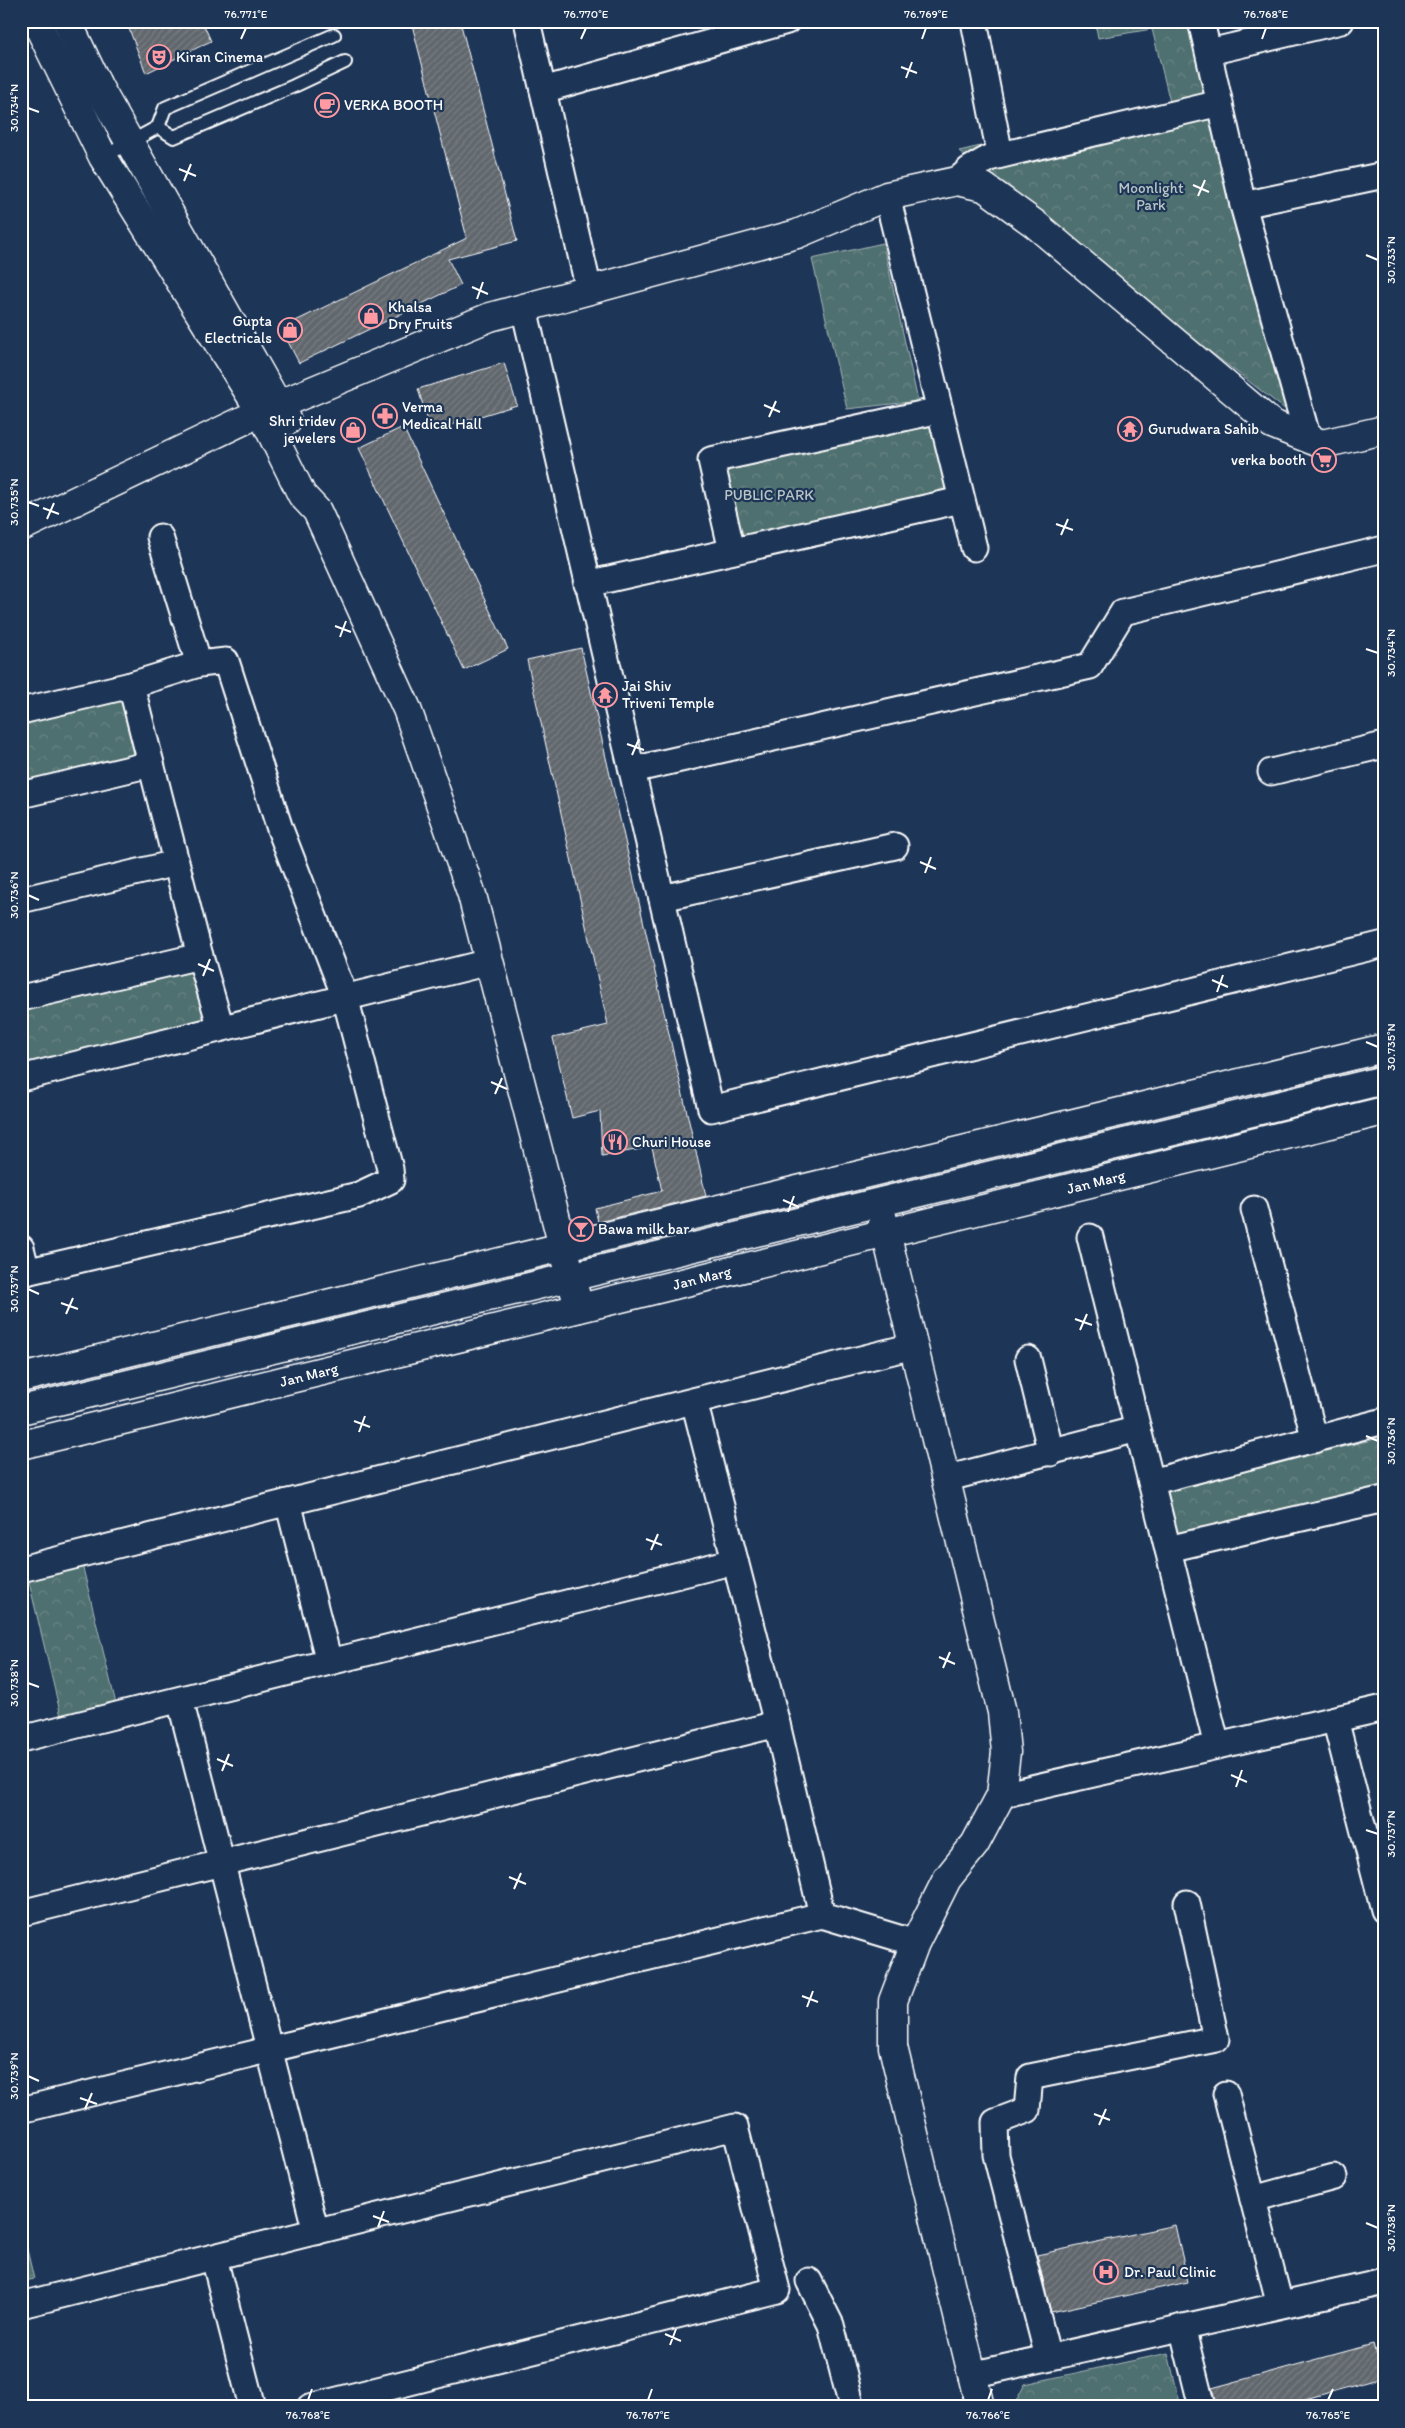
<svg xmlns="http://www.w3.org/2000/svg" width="1405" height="2428" font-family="Itim,sans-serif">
  <defs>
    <pattern id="forest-crowns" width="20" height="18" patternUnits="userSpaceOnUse" patternTransform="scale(1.25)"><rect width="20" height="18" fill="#4f6f6f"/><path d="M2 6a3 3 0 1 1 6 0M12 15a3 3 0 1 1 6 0" fill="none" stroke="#698585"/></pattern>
    <pattern id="building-hatch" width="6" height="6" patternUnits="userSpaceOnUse" patternTransform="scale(1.25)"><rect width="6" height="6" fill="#61676d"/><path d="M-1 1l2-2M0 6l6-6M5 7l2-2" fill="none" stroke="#797e83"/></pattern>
  </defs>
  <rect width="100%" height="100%" fill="#1d3557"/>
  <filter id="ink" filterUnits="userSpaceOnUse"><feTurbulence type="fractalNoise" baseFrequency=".02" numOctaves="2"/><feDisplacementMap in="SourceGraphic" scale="10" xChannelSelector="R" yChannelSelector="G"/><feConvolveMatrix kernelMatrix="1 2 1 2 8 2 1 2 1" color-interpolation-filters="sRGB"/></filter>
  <g filter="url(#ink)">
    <g fill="url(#forest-crowns)" stroke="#a7b7b7">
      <polygon points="1095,21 1200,21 1286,410 1087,257 959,151 1170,102 1152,29 1098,38"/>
      <polygon points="883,243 918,401 847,409 812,259"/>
      <polygon points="940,410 961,500 732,551 711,460"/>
      <polygon points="126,694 142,758 21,787 21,719"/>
      <polygon points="195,963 213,1036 21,1083 21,1006"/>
      <polygon points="1384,1437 1384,1487 1176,1536 1165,1489"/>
      <polygon points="82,1564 116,1704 61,1716 27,1574"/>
      <polygon points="21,2224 34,2279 21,2282"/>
      <polygon points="1168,2353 1181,2407 1013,2407 1025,2384"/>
    </g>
    <g fill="url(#building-hatch)" stroke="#fff">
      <polygon points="126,21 202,21 211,41 146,73"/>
      <polygon points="411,21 460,21 517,241 448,259 461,285 299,363 281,328 467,238"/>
      <polygon points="504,363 517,405 431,431 418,389"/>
      <polygon points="403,427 508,649 464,670 359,448"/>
      <polygon points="581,648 706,1196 598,1222 595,1208 662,1191 652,1147 602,1156 600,1111 572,1118 553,1038 608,1025 527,660"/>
      <polygon points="1175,2225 1188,2282 1051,2312 1037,2255"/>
      <polygon points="1373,2344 1382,2378 1276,2407 1216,2407 1212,2388"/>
    </g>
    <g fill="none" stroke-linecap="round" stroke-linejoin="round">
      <defs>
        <g id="lane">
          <polyline points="158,127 174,137 294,86 345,62"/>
          <polyline points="103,157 158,127 165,108 334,35"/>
        </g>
        <g id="street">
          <polyline points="527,21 589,290"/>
          <polyline points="974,21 1000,155"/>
          <polyline points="1201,21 1243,205 1308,439"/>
          <polyline points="1209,52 1341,21"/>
          <polyline points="543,90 787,21"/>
          <polyline points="957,181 970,169 989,158 1220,103"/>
          <polyline points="887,196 974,548"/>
          <polyline points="1243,205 1384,175"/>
          <polyline points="524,308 711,1109 1384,944"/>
          <polyline points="732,551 711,460 940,410"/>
          <polyline points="587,584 961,500"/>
          <polyline points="131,685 200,956 221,1028"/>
          <polyline points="21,711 131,685 199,664"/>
          <polyline points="632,770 1090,666 1123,612 1384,549"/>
          <polyline points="1271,772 1384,745"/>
          <polyline points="21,795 151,764"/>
          <polyline points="662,898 895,846"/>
          <polyline points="21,900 176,863"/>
          <polyline points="21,998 200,956"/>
          <polyline points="21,1078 489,962"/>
          <polyline points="1254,1209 1315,1440"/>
          <polyline points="1090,1237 1217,1746"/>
          <polyline points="21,1248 27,1272"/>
          <polyline points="21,1273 359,1195 391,1180 390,1169 345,997 280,829 226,661 199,664 160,537"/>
          <polyline points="1028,1359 1051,1453"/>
          <polyline points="694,1401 777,1724 822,1915"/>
          <polyline points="945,1479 1138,1429"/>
          <polyline points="1151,1482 1384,1421"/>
          <polyline points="288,1502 329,1662"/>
          <polyline points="1168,1549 1384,1499"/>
          <polyline points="21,1569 913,1346"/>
          <polyline points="180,1700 316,2232"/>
          <polyline points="1335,1719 1384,1910"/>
          <polyline points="21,1739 735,1561"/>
          <polyline points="1001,1795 1384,1708"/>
          <polyline points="21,1913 777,1724"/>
          <polyline points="1226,2094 1280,2305"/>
          <polyline points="21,2110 822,1915 915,1943"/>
          <polyline points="1253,2199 1334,2177"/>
          <polyline points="214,2258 252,2407"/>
          <polyline points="809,2281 831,2325 852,2407"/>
          <polyline points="21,2305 735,2127 777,2290 310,2407"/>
          <polyline points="1182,2327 1202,2407"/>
          <polyline points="1048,2357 996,2155 995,2122 1027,2110 1030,2077 1216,2039 1187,1903"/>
          <polyline points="971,2375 1384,2282"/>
        </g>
        <g id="secondary">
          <polyline points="36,21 103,157 261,412 302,495 317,511 407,709 472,895 579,1308"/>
          <polyline points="67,21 99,88 287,421"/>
          <polyline points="21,527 261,412 490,317 797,234 887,196 957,181 984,187 1035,224 1272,424 1322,444 1384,430"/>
          <polyline points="882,1216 1002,1712 1006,1752 1001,1795 975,1844 947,1879 915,1943 893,2001 893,2047 980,2407"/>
          <polyline points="21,1378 1384,1048"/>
          <polyline points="21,1410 1384,1080"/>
          <polyline points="21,1445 1384,1111"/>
        </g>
      </defs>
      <use href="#lane" stroke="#fff" stroke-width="16"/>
      <use href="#street" stroke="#fff" stroke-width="29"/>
      <use href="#secondary" stroke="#fff" stroke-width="31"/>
      <use href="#lane" stroke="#1d3557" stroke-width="12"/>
      <use href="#street" stroke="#1d3557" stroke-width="25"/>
      <use href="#secondary" stroke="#1d3557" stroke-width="28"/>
    </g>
  </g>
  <path fill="none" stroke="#fff" stroke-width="2" d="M241 39 246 28M581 39 586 28M922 39 926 28M1262 39 1266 28M901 67 917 73M906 78 912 62M28 108 39 112M179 169 196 176M184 181 191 164M1193 185 1209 192M1198 196 1205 180M1366 255 1378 260M472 287 488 294M477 299 483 282M764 405 780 412M769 417 776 401M28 502 39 506M43 508 59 514M47 519 54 503M1056 524 1073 530M1061 535 1068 519M335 626 351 632M340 637 346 621M1366 649 1378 653M627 744 644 750M632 755 639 739M920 862 936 869M925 873 931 857M28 895 39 900M198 964 214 971M203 976 210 959M1212 980 1228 987M1217 992 1223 975M1366 1042 1378 1047M491 1082 507 1089M495 1094 502 1078M783 1200 799 1207M788 1212 794 1196M28 1289 39 1294M61 1303 78 1309M66 1314 73 1298M1075 1319 1092 1325M1080 1330 1087 1314M354 1421 370 1427M359 1432 365 1416M1366 1436 1378 1441M646 1539 662 1545M651 1550 658 1534M939 1657 955 1664M943 1668 950 1652M28 1683 39 1687M217 1759 233 1766M222 1771 229 1754M1231 1775 1247 1782M1236 1787 1242 1770M1366 1830 1378 1834M509 1877 526 1884M514 1889 521 1873M802 1996 818 2002M807 2007 813 1991M28 2076 39 2081M80 2098 97 2104M85 2109 92 2093M1094 2114 1110 2120M1099 2125 1106 2109M373 2216 389 2222M1366 2223 1378 2228M378 2227 384 2211M665 2334 681 2341M670 2345 676 2329M308 2400 312 2389M648 2400 652 2389M988 2400 992 2389M1328 2400 1333 2389"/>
  <defs>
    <symbol id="theatre-ring" viewBox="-11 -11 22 22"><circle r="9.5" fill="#1d3557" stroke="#ff9aa2" stroke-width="1.5"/><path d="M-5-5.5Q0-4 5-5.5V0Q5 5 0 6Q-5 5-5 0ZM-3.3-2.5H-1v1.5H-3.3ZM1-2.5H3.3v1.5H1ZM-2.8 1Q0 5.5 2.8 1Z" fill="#ff9aa2"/></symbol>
    <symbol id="cafe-ring" viewBox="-11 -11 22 22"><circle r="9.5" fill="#1d3557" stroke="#ff9aa2" stroke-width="1.5"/><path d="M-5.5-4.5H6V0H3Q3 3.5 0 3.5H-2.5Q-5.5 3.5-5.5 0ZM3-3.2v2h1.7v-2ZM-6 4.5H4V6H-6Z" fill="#ff9aa2"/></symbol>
    <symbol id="shop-ring" viewBox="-11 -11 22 22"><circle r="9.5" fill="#1d3557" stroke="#ff9aa2" stroke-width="1.5"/><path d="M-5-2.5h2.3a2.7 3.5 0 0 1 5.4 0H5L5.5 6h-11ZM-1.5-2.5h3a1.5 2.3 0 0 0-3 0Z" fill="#ff9aa2"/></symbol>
    <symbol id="pharmacy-ring" viewBox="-11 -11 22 22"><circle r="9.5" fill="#1d3557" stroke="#ff9aa2" stroke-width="1.5"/><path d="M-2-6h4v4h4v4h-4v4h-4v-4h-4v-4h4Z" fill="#ff9aa2"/></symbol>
    <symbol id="temple-ring" viewBox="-11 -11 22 22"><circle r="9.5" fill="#1d3557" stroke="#ff9aa2" stroke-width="1.5"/><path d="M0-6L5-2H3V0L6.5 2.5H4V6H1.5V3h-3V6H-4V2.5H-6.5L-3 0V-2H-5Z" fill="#ff9aa2"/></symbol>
    <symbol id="supermarket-ring" viewBox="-11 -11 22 22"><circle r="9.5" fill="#1d3557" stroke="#ff9aa2" stroke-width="1.5"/><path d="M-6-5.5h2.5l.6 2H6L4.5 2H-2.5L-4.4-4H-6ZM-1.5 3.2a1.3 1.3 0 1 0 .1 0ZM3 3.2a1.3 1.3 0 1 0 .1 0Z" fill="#ff9aa2"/></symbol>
    <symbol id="restaurant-ring" viewBox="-11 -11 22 22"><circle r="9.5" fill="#1d3557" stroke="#ff9aa2" stroke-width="1.5"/><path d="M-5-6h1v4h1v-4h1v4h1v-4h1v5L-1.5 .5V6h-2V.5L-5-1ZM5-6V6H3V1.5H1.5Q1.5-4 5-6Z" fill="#ff9aa2"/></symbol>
    <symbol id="bar-ring" viewBox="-11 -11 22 22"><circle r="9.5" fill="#1d3557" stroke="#ff9aa2" stroke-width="1.5"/><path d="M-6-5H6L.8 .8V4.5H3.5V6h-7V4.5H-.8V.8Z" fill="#ff9aa2"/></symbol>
    <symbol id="hospital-ring" viewBox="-11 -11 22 22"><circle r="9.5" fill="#1d3557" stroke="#ff9aa2" stroke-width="1.5"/><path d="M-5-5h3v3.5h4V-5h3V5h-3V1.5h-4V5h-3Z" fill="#ff9aa2"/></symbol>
  </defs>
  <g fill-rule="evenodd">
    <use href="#theatre-ring" x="145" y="43" width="28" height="28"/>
    <use href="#cafe-ring" x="313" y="91" width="28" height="28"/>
    <use href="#shop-ring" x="357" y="302" width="28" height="28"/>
    <use href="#shop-ring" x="276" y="316" width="28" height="28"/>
    <use href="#pharmacy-ring" x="371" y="402" width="28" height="28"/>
    <use href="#temple-ring" x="1116" y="415" width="28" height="28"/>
    <use href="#shop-ring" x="339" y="416" width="28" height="28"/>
    <use href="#supermarket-ring" x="1310" y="446" width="28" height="28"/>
    <use href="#temple-ring" x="591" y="681" width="28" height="28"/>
    <use href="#restaurant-ring" x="601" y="1128" width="28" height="28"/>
    <use href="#bar-ring" x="567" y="1215" width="28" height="28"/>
    <use href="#hospital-ring" x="1092" y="2258" width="28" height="28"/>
  </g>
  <g text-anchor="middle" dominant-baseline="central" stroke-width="4.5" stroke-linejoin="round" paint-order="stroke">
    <g font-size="15" fill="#fff" stroke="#1d3557" text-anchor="start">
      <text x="176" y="57">Kiran Cinema</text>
      <text x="344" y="105">VERKA BOOTH</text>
      <text x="388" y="307">Khalsa<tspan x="388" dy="17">Dry Fruits</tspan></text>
      <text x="272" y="321" text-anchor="end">Gupta<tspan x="272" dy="17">Electricals</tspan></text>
      <text x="402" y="407">Verma<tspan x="402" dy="17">Medical Hall</tspan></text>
      <text x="336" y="421" text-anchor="end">Shri tridev<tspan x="336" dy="17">jewelers</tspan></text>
      <text x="1148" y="429">Gurudwara Sahib</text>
      <text x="1306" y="460" text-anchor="end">verka booth</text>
      <text x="622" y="686">Jai Shiv<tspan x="622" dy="17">Triveni Temple</tspan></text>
      <text x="632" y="1142">Churi House</text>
      <text x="598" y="1229">Bawa milk bar</text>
      <text x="1124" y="2272">Dr. Paul Clinic</text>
    </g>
    <g font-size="15" fill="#b9c5c5" stroke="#1d3557">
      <text x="1151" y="188">Moonlight<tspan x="1151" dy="17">Park</tspan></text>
      <text x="769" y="495">PUBLIC PARK</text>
    </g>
    <g font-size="15" fill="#fff" stroke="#1d3557">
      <text transform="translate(1096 1182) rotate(-14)">Jan Marg</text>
      <text transform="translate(702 1278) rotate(-14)">Jan Marg</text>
      <text transform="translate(309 1375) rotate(-14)">Jan Marg</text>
    </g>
  </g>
  <rect width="1405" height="2428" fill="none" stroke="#1d3557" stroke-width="55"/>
  <rect x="28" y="28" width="1350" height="2372" fill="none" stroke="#fff" stroke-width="2"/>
  <g font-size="12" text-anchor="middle" fill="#fff">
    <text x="246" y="18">76.771°E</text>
    <text x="586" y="18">76.770°E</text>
    <text x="926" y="18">76.769°E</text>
    <text x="1266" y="18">76.768°E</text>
    <text transform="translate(14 108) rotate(-90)" y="4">30.734°N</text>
    <text transform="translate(1391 260) rotate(-90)" y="4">30.733°N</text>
    <text transform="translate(14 502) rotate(-90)" y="4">30.735°N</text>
    <text transform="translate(1391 653) rotate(-90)" y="4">30.734°N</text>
    <text transform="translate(14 895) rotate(-90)" y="4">30.736°N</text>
    <text transform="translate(1391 1047) rotate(-90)" y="4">30.735°N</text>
    <text transform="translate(14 1289) rotate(-90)" y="4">30.737°N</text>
    <text transform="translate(1391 1441) rotate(-90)" y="4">30.736°N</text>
    <text transform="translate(14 1683) rotate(-90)" y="4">30.738°N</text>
    <text transform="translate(1391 1834) rotate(-90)" y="4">30.737°N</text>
    <text transform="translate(14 2076) rotate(-90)" y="4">30.739°N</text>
    <text transform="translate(1391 2228) rotate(-90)" y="4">30.738°N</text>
    <text x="308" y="2419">76.768°E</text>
    <text x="648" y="2419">76.767°E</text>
    <text x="988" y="2419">76.766°E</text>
    <text x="1328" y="2419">76.765°E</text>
  </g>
</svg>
